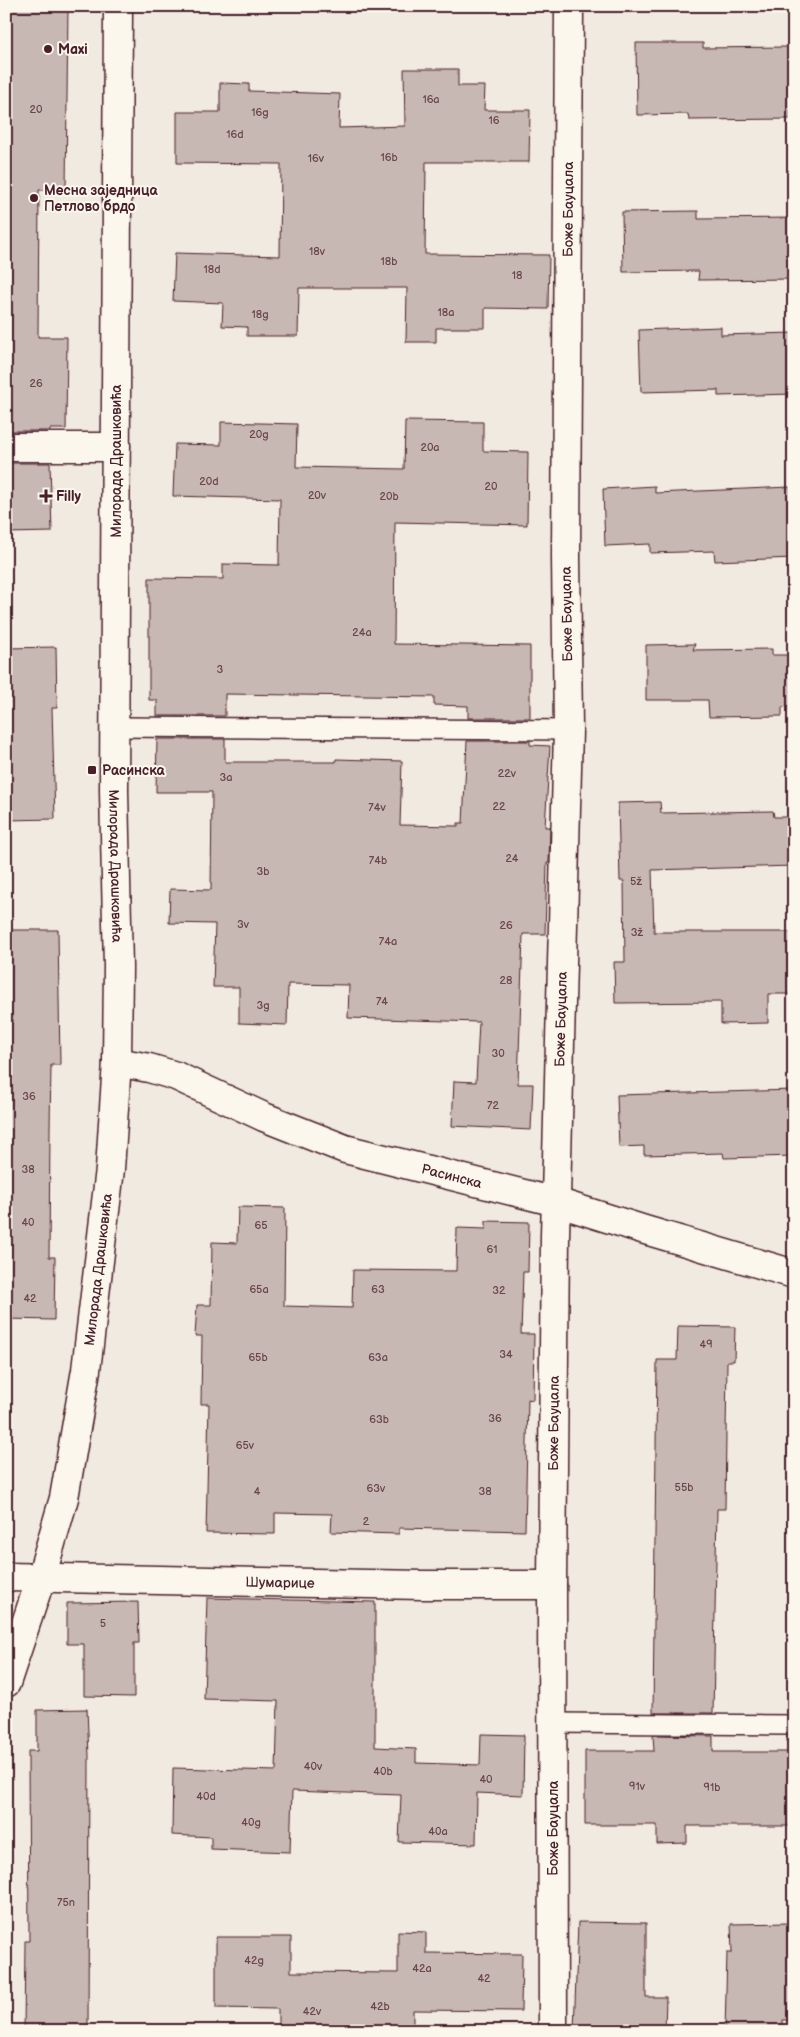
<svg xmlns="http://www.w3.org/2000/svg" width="800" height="2037" font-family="'Balsamiq Sans',sans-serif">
  <rect width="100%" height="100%" fill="#f0eae0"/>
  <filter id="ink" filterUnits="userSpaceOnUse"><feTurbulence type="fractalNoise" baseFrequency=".02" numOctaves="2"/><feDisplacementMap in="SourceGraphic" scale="10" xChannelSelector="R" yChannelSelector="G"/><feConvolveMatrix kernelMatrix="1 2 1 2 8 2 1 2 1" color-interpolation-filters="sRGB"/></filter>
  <g filter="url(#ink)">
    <g fill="#c8b8b3" stroke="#4a1f2b">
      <polygon points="6,6 68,6 66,190 39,190 38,337 67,337 66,429 50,429 50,431 6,431"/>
      <polygon points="636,43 703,43 703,48 788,47 788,54 794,54 794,111 790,111 790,119 689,120 688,114 637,115"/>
      <polygon points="404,69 458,69 458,86 485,86 484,110 530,110 529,162 426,162 425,254 549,255 548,309 485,308 485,328 436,328 436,342 406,342 407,288 299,288 298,336 247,336 247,327 222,326 223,303 173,301 175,253 280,256 281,164 177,163 177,112 220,112 220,83 249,84 249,91 340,94 339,128 405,126"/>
      <polygon points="698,211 698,219 794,218 794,279 698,280 699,271 623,272 622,212"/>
      <polygon points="721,327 721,335 794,333 794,394 718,396 718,390 641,392 639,330"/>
      <polygon points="405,421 483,422 483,451 528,452 527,525 395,522 394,644 530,646 530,718 468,718 468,706 434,705 434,697 225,694 225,716 157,716 157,700 149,700 149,578 223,579 223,564 279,565 280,499 173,496 175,444 221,445 221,422 297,424 296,467 404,469"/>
      <polygon points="6,463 50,463 52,532 6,533"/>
      <polygon points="655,486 655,493 790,487 791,498 794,498 794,558 715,561 714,551 650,553 650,544 605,546 603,489"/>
      <polygon points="695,644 693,650 772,649 772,655 794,655 794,706 782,707 782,716 709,717 708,700 646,700 646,645"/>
      <polygon points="56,647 57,708 52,708 55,819 6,820 6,648"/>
      <polygon points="157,739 225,739 225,762 336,762 336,759 402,761 400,825 458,826 458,823 463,823 467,741 530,741 530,745 550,746 545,827 550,827 549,863 547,863 545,934 523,934 518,1084 533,1084 531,1130 452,1126 454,1081 476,1082 479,1022 348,1018 349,985 288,984 287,1025 239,1023 239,987 213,987 215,924 169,923 170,889 211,890 212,792 156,792"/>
      <polygon points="660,802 661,813 773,811 774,817 794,817 794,866 652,870 654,932 794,932 794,994 768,994 768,1023 721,1024 721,1002 615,1003 614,962 625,962 624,881 620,881 618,803"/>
      <polygon points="6,930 58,930 60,1065 51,1065 50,1127 49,1257 55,1257 54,1320 6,1319"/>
      <polygon points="794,1090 794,1156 724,1158 723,1153 644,1155 644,1146 619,1147 617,1095"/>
      <polygon points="238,1207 285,1208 284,1306 352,1308 353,1270 456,1271 457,1228 486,1229 486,1221 529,1222 528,1272 523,1272 521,1334 534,1334 533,1400 528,1399 525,1531 399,1528 399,1534 331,1532 332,1514 275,1513 275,1534 206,1533 209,1404 201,1404 202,1336 195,1336 197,1305 211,1305 212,1242 237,1243"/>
      <polygon points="678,1326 735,1327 734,1361 727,1361 725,1509 717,1509 713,1713 653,1713 657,1360 677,1360"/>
      <polygon points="207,1598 375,1602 375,1747 416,1749 416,1763 480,1765 481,1734 524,1735 523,1795 477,1793 476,1844 399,1842 401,1795 292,1791 290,1852 211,1849 211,1837 172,1835 173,1768 276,1771 278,1701 204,1699"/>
      <polygon points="138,1602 139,1643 134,1643 134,1697 84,1696 84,1644 67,1644 67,1603"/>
      <polygon points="87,1709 89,1756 88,2031 24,2031 25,1941 29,1941 28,1751 37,1751 37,1710"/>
      <polygon points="653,1735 713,1736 713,1752 794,1752 794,1826 687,1826 687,1843 657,1844 657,1825 585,1825 585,1751 654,1751"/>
      <polygon points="578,1922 646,1923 646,1997 666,1997 665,2031 574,2031"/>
      <polygon points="792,1923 794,2020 783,2020 783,2031 725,2031 727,1953 732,1953 731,1924"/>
      <polygon points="398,1931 426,1932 426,1953 522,1954 521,2011 413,2010 413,2031 346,2031 346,2029 278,2029 278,2009 216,2008 216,1937 291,1937 291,1972 398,1973"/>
    </g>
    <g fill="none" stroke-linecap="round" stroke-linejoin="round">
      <defs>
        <g id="service">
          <polyline points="114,727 568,730"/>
          <polyline points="553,1723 794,1725"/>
        </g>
        <g id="minor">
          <polyline points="6,447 116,447"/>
          <path id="s1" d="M6 1577 423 1585H552"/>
          <path id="s2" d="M6 1683 41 1578 64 1498 86 1370 110 1169 117 1062"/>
          <path id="s3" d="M553 2031 552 1585 555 1236 568 730 566 556 569 6"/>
        </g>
        <g id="tertiary">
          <path id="s4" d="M118 6 114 791 118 967 117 1062 149 1068 176 1076 264 1117 345 1149 556 1202 645 1230 794 1274"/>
        </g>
      </defs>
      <use href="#service" stroke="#4a1f2b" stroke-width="22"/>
      <use href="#minor" stroke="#4a1f2b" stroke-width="31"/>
      <use href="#tertiary" stroke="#4a1f2b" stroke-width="31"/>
      <use href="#service" stroke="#fbf7ec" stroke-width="19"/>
      <use href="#minor" stroke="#fbf7ec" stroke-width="28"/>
      <use href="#tertiary" stroke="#fbf7ec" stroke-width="28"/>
    </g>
  </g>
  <g fill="#4a1f2b" stroke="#fbf7ec" stroke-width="2">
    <circle cx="48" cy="49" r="5"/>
    <circle cx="34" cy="198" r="5"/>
    <path d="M43.5 488.5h5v5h5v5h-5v5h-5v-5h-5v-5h5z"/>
    <rect x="87" y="765" width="10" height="10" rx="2.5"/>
  </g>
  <g text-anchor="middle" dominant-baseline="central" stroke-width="4" stroke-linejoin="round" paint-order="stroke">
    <g font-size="11" fill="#6a454d">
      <text x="431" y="99">16a</text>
      <text x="36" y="109">20</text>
      <text x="260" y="112">16g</text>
      <text x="494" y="120">16</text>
      <text x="235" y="134">16d</text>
      <text x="389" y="157">16b</text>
      <text x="316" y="158">16v</text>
      <text x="317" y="251">18v</text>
      <text x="389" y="261">18b</text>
      <text x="212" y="269">18d</text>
      <text x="517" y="275">18</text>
      <text x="446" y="312">18a</text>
      <text x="260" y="314">18g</text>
      <text x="36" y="383">26</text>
      <text x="259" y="434">20g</text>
      <text x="430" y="447">20a</text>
      <text x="209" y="481">20d</text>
      <text x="491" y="486">20</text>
      <text x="317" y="495">20v</text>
      <text x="389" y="496">20b</text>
      <text x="362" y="632">24a</text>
      <text x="220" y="669">3</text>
      <text x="507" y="773">22v</text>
      <text x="226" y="777">3a</text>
      <text x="499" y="806">22</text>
      <text x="377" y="807">74v</text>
      <text x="512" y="858">24</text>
      <text x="378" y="860">74b</text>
      <text x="263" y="871">3b</text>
      <text x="636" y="881">5ž</text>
      <text x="243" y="924">3v</text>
      <text x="506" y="925">26</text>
      <text x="637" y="932">3ž</text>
      <text x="388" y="941">74a</text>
      <text x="506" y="980">28</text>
      <text x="382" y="1001">74</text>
      <text x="263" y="1005">3g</text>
      <text x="498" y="1053">30</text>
      <text x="29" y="1096">36</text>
      <text x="493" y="1105">72</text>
      <text x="28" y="1169">38</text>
      <text x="28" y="1222">40</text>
      <text x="261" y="1225">65</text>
      <text x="492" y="1249">61</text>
      <text x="259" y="1289">65a</text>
      <text x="378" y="1289">63</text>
      <text x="499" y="1290">32</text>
      <text x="30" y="1298">42</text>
      <text x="706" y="1344">49</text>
      <text x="506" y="1354">34</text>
      <text x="258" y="1357">65b</text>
      <text x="378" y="1357">63a</text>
      <text x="495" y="1418">36</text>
      <text x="379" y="1419">63b</text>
      <text x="245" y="1445">65v</text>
      <text x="684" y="1487">55b</text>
      <text x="376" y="1488">63v</text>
      <text x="257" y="1491">4</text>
      <text x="485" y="1491">38</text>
      <text x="366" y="1521">2</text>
      <text x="103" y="1623">5</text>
      <text x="313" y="1766">40v</text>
      <text x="383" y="1771">40b</text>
      <text x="486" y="1779">40</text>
      <text x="637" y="1786">91v</text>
      <text x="712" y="1787">91b</text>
      <text x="206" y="1796">40d</text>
      <text x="251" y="1822">40g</text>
      <text x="438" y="1831">40a</text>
      <text x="66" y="1902">75n</text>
      <text x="254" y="1960">42g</text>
      <text x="422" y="1968">42a</text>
      <text x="484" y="1978">42</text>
      <text x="380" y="2006">42b</text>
      <text x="312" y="2011">42v</text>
    </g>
    <g font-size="14" font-weight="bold" fill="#4a1f2b" stroke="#fbf7ec" text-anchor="start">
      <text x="58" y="49">Maxi</text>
      <text x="44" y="190">Месна заједница<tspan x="44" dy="16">Петлово брдо</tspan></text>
      <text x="56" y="496">Filly</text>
      <text x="102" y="770">Расинска</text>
    </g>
    <g font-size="14" fill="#4a1f2b" stroke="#fbf7ec">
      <text stroke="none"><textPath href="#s3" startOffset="1822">Боже Бауцала</textPath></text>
      <text transform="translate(116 461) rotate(-90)">Милорада Драшковића</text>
      <text transform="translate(567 614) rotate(-91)">Боже Бауцала</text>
      <text stroke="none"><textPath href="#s4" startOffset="860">Милорада Драшковића</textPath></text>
      <text stroke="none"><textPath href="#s3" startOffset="1012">Боже Бауцала</textPath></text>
      <text stroke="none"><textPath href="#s4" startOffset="1411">Расинска</textPath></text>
      <text stroke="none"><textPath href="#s2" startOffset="425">Милорада Драшковића</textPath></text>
      <text stroke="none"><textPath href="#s3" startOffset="608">Боже Бауцала</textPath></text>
      <text stroke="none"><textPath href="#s1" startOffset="274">Шумарице</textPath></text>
      <text transform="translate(553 1828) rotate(-90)">Боже Бауцала</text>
    </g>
  </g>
  <rect width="800" height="2037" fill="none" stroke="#fbf7ec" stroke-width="25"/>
  <rect x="12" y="12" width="775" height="2012" fill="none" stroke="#4a1f2b" stroke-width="2" filter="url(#ink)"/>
</svg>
